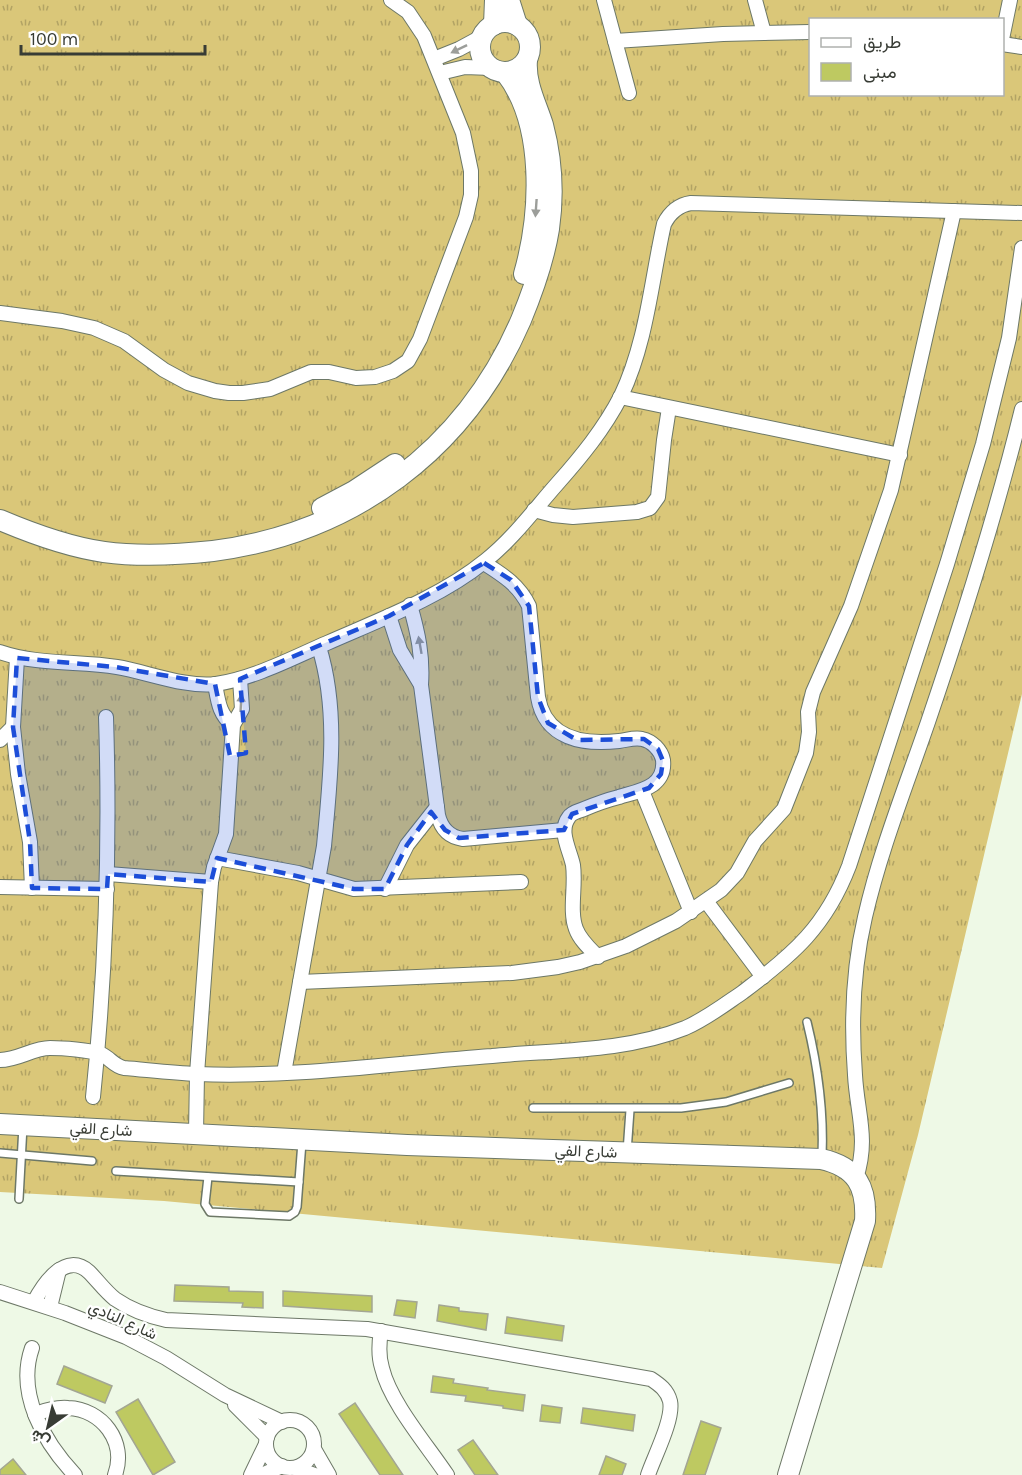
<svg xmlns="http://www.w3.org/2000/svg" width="1022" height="1475" font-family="Karla,Vazirmatn,sans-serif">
  <defs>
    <pattern id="grass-tufts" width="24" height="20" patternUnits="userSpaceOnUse" patternTransform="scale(1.5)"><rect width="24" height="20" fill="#dac779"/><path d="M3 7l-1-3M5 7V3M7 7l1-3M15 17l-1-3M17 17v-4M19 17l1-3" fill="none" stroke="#b2a364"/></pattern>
  </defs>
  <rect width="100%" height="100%" fill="#eef9e6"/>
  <path fill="url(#grass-tufts)" fill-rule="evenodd" d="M0 0H1022V694L918 1135 882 1268 164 1201 0 1192ZM810 20H1002V94H810Z"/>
  <g fill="#bec961" stroke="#a3a693" stroke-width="1.5">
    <polygon points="175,1285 229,1287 229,1291 263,1292 263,1308 242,1307 243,1303 174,1301"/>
    <polygon points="283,1291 372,1296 372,1312 283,1306"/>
    <polygon points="397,1300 417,1302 415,1318 394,1315"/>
    <polygon points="439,1305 459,1308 459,1311 488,1314 486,1330 437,1321"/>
    <polygon points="507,1317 564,1326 562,1341 505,1333"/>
    <polygon points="64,1366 112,1386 105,1403 57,1384"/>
    <polygon points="433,1376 454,1379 453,1383 488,1388 487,1390 525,1395 523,1411 503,1408 503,1406 465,1401 466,1396 431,1392"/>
    <polygon points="138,1399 175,1462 153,1475 116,1412"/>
    <polygon points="355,1403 403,1475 380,1475 339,1414"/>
    <polygon points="542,1405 562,1408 560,1423 540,1421"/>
    <polygon points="583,1408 635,1415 633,1431 581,1423"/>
    <polygon points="701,1421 721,1428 705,1475 683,1475"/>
    <polygon points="473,1440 498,1475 475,1475 458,1450"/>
    <polygon points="606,1456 626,1464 622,1475 599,1475"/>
    <polygon points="13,1459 26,1475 0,1475 0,1470"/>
  </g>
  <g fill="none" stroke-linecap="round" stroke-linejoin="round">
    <defs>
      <g id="lane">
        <path d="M807 1022C818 1067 824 1110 822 1156"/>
        <polyline points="533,1108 681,1108 726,1102 789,1083"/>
        <polyline points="627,1152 630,1110"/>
        <polyline points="0,1153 92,1161"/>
        <polyline points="116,1171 299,1182"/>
        <polyline points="208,1177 205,1204 210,1212 289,1216 295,1212 297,1207 302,1142"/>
        <polyline points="19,1199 23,1126"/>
      </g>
      <g id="street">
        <polyline points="604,0 629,93"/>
        <polyline points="755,0 764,33"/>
        <polyline points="1002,39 1010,0"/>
        <polyline points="615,41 723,34 810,32"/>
        <polyline points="1002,44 1022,47"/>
        <polyline points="434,59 459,49 483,36"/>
        <polyline points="440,73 465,67 491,68"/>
        <polyline points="0,313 62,321 94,328 124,341 164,370 188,383 215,391 229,393 243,393 270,389 311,372 329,372 356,378 375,377 393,371 408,361 420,339 466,217 471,195 471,171 463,133 424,36 408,12 391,0"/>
        <polyline points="620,397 900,455"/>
        <polyline points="534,510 553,515 573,517 637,512 650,508 658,497 664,440 669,408"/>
        <path d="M484 563C503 575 519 585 529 606L538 697C545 739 583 745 619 741 627 740 635 737 642 739 652 741 661 750 663 760 666 788 638 791 619 797 607 800 596 804 584 809 579 811 572 812 569 817 558 831 570 850 573 865 576 886 569 911 576 929 580 940 590 949 598 957"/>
        <path d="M410 605C418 633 423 656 421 685L438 815C441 828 449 837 463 839L564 830"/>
        <polyline points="389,616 400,650 421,685"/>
        <path d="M0 652C38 665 78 661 117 667 147 672 187 688 216 684 255 678 292 658 327 643 379 620 441 597 485 561 512 540 534 510 557 484 581 457 604 429 621 396 647 341 651 282 664 224 670 212 678 205 691 203L1022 213"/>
        <polyline points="17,658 13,727 18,774 30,842 32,888"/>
        <path d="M215 684C218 700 219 715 233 725"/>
        <polyline points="0,740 13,727"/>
        <polyline points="642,791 691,912"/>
        <polyline points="217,858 298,873 354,889 521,882"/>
        <polyline points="108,874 211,882"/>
        <polyline points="0,887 107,889"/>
        <polyline points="385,889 407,845 437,807"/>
        <polyline points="706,901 763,977"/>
        <polyline points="300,982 512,973 558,967 580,962 626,946 676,921 721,890 737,873 755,841 784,809 806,753 809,732 808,712 813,692 851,606 891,490 954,211"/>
        <path d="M0 1060C18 1060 33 1048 50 1048 63 1048 89 1050 101 1054 110 1058 114 1066 124 1068 148 1070 173 1073 197 1074 293 1078 395 1063 492 1056 555 1050 625 1052 685 1028 706 1019 724 1005 743 992 794 954 826 926 849 866L947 564 983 444 1009 338 1022 248"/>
        <path d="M284 1073 324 846C330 781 339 711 319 647"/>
        <path d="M93 1097C106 971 110 844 106 717"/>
        <polyline points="196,1134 197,1074 211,882 214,867 226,834 233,725 242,709 240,679"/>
        <path d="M856 1178C869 1139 857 1113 855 1075 851 1022 853 968 865 917 880 851 906 786 928 722 963 619 996 515 1022 409"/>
        <polyline points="0,1292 65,1313 126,1337 166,1358 225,1395 282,1422"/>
        <path d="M34 1302C44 1283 66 1251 89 1272 98 1281 105 1291 115 1299 131 1310 148 1316 166 1320L367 1329 651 1379C660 1385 667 1390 670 1401 674 1419 654 1457 648 1475"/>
        <polyline points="50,1307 59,1270"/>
        <path d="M381 1331C379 1343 378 1355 382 1368 390 1402 427 1445 447 1475"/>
        <path d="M32 1348C16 1394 44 1442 75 1475"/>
        <polyline points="235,1405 267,1437"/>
        <path d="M35 1414C46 1410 56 1407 68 1408 102 1409 127 1442 115 1475"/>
        <circle cx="290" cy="1444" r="24"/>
        <polyline points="314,1449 329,1475"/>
        <polyline points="295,1468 315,1475"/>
        <polyline points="251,1475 266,1444"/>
        <polyline points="262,1475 282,1466"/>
      </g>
      <g id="secondary">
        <polyline points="509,0 517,25"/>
        <circle cx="505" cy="47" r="25"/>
        <polyline points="494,25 495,0"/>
        <path d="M505 72C546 124 541 214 524 274"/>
        <polyline points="322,508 354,491 395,464"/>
        <path d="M0 520C33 534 68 547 104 552 141 557 176 555 213 551 353 533 465 450 521 320 533 291 544 260 549 229 554 194 552 159 543 125 536 103 525 83 527 60"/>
        <path d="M0 1124 407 1145 821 1159C857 1167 867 1187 865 1221L788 1475"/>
      </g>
    </defs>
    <use href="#lane" stroke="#6d7867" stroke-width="10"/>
    <use href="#street" stroke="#6d7867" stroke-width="16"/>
    <use href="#secondary" stroke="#6d7867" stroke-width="22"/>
    <use href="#lane" stroke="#fff" stroke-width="7"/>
    <use href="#street" stroke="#fff" stroke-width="14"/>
    <use href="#secondary" stroke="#fff" stroke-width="20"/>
  </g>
  <defs><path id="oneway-solid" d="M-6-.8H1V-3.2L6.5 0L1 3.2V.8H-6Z" transform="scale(1.5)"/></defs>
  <g fill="#9c9e9a">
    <use href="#oneway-solid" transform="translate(459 49) rotate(154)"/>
    <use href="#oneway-solid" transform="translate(536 208) rotate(94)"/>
    <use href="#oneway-solid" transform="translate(420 645) rotate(-100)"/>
    <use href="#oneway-solid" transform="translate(241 703) rotate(-87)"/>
  </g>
  <path fill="#1d4ed8" fill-opacity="0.2" stroke="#1d4ed8" stroke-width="4.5" stroke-dasharray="12 8" stroke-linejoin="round" d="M484 563 511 580 529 606 538 697 548 723 577 740 644 739 658 749 663 761 661 774 649 788 572 814 564 830 459 838 445 830 431 812 407 845 385 889H354L217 858 211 882 108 874 107 889 32 888 30 842 13 727 17 658 115 667 215 684 230 756 246 753 240 679 389 616Z"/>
  <g text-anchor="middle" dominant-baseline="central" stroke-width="4.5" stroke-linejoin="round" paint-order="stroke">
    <g font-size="16" fill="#383c35" stroke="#fff">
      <text transform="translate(101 1129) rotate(3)">شارع الفي</text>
      <text transform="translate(586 1151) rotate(2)">شارع الفي</text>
      <text transform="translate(123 1320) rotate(24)">شارع النادي</text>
    </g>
  </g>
  <rect x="809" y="18" width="195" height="78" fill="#ffffff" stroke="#afb1ae" stroke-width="1.5"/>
  <rect x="821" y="38" width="30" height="9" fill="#ffffff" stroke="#afb1ae" stroke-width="1.5"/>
  <text x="863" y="48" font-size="18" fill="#383c35">طريق</text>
  <rect x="821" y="63" width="30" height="18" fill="#bec961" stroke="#afb1ae" stroke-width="1.5"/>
  <text x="863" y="78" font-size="18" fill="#383c35">مبنى</text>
  <g transform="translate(48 1427) rotate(214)" stroke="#ffffff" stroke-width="4.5" paint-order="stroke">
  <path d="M0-4.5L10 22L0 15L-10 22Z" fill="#383c35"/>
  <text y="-9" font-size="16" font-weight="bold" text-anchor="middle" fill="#383c35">ش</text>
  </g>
  <path d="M21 45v9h184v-9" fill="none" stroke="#383c35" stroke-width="3"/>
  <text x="30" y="45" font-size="18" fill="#383c35" stroke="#ffffff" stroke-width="4.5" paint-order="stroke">100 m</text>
</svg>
